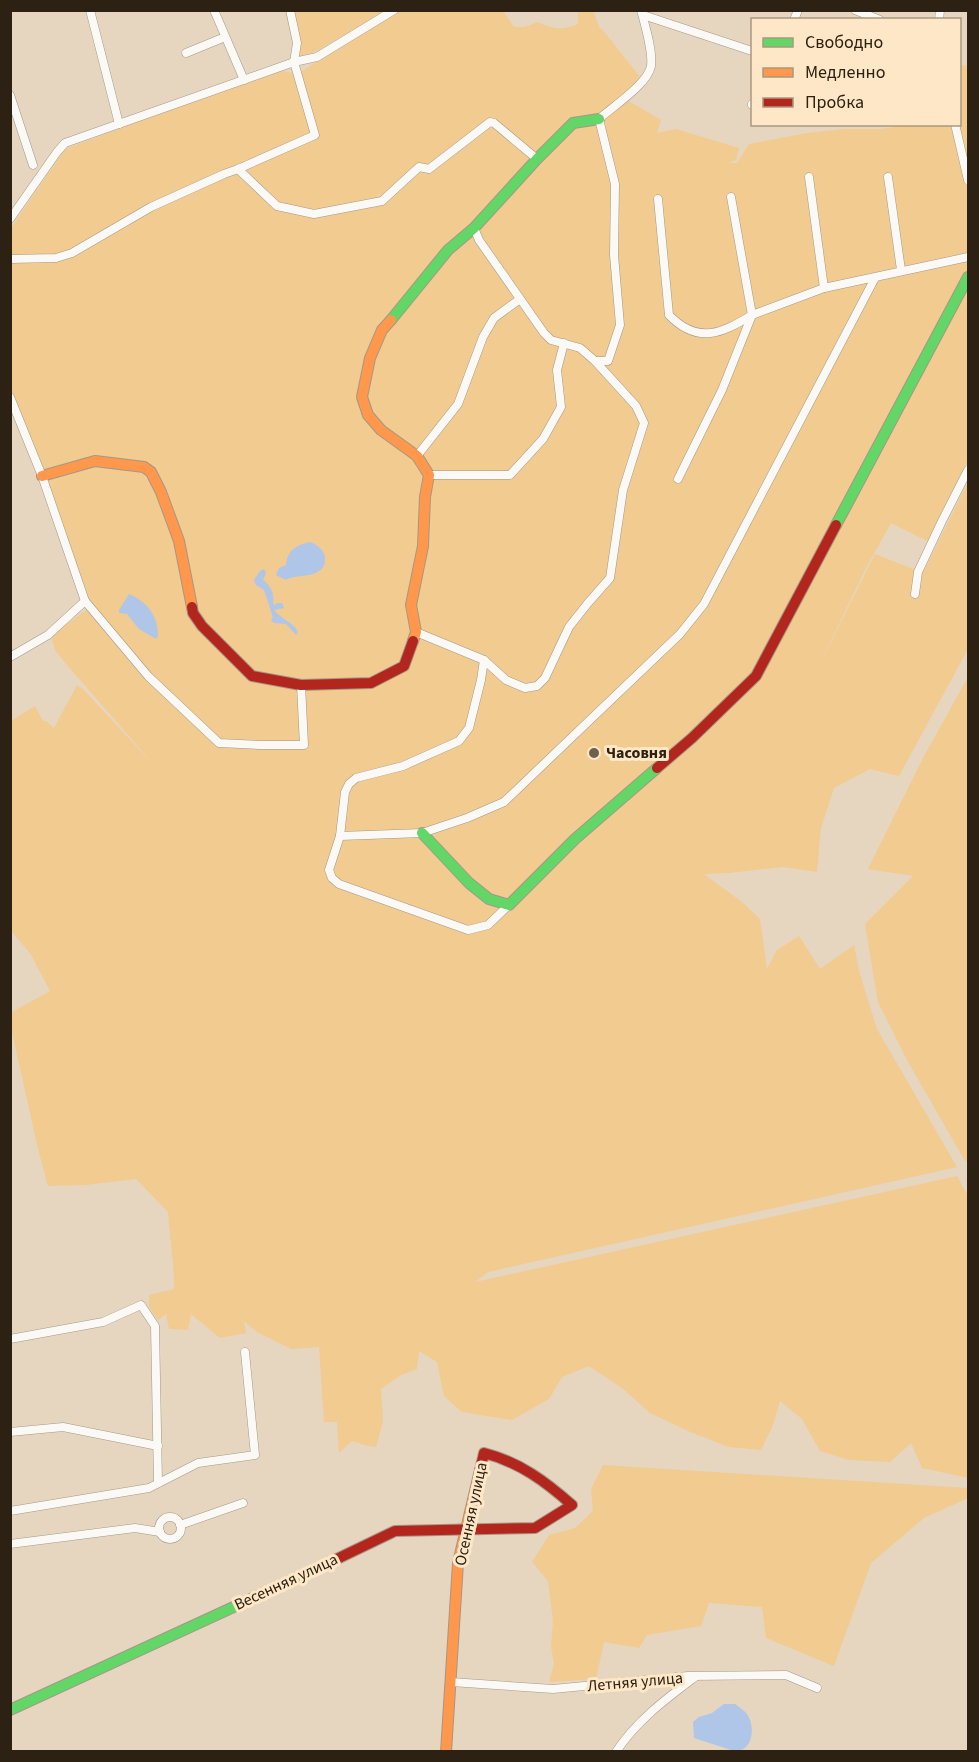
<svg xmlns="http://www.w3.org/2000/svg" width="979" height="1762" font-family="'Source Sans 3',sans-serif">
  <rect width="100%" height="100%" fill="#e6d6bf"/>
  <g fill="#f1cb90">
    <polygon points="285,11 386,11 315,52 296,57"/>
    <path d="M400 11H503L514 27H525L538 22C552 29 564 31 578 24V11H593L600 29H602L640 77 627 100 661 120 657 133 676 129 739 148 736 160 728 163H737L749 144 808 133 845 129H881L916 124H960V65L968 66V460L927 541 891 523 865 570 816 672 875 554 923 573 968 482V649L899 776 870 769 834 788 821 828 817 872 783 867 729 873 704 874 742 902 760 919 767 969 777 950 799 936 820 969 854 945 859 971 877 1029 957 1167 488 1272 475 1282 957 1176 968 1196V1478L922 1468 911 1443 890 1462 849 1460 820 1451 802 1419 780 1401 773 1425 761 1450 728 1447 688 1431 650 1413 622 1388 589 1366 562 1377 549 1399 512 1420 462 1412 444 1396 437 1362 419 1351 417 1369 401 1375 381 1389 383 1421 376 1447 364 1445 352 1441 339 1453 337 1422H324L319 1347 291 1349 257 1332 244 1321 246 1333 220 1338 191 1314 188 1330 169 1329 166 1314 158 1320 149 1307V1295L174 1289V1276L168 1212 136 1179 85 1185 48 1186 38 1149 11 1028 10 1013 50 991 30 953 11 931V721L35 706 43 721H46L54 728 77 685 83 689 154 765 68 666 55 650 51 636 86 610 11 399V228L65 149 224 90 283 71 297 74Z"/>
    <polygon points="968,677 968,1161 965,1161 907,1060 878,1002 865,924 913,876 868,869 923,758"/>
    <polygon points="603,1465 968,1488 968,1498 924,1518 871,1563 834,1666 766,1638 762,1607 709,1603 701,1626 647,1635 639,1648 604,1642 596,1679 549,1682 554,1664 551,1646 553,1621 548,1581 532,1562 549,1535 575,1528 593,1511 591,1489"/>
  </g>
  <g fill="#afc6e8">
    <path d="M311 542C318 546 326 551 325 560 324 580 296 573 286 580L276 575 279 568 286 565C288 549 296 545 311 542Z"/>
    <path d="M264 569 266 573 263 580C270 585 275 594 273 603L274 605 278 603H282L284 608 274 610C281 619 293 622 298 632L296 635 286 624 275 623 271 621 273 617 264 590 256 585 254 580 260 571Z"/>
    <path d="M129 594C147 602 158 615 158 636L156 639 139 629 127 614 119 613V610Z"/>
    <path d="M724 1704H735C739 1707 744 1710 747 1714 756 1727 753 1752 734 1751L694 1738 693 1722 699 1717 712 1713Z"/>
  </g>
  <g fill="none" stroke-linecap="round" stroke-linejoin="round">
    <defs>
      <g id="street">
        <polyline points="90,10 119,124"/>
        <polyline points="214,10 244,80"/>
        <polyline points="855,10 880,20"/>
        <polyline points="643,15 752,51"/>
        <polyline points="794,20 798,10"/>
        <polyline points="939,20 940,10"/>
        <polyline points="186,53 225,37"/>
        <polyline points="10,95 33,165"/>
        <polyline points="752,105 752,104"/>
        <polyline points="955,124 968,180"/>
        <polyline points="238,169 277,206 314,214 382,201 419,167 429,169 490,122 494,123 537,159"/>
        <polyline points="809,177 824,288"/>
        <polyline points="888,177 901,270"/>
        <path d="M658 199 669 315C698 345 722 333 752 315L731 197"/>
        <polyline points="10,219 57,152 65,143 294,62 317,57 394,10"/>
        <polyline points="474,228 479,240 544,333 551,340 580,348 595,361"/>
        <polyline points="10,259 56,258 72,253 151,207 224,174 238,169 315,135 294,62 297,43 290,10"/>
        <polyline points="10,397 42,476 85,601 148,676 219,743 260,745 304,745 301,685"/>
        <polyline points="417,456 458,404 483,337 494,318 520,299"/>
        <polyline points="429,475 510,475 543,439 561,407 557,370 564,343"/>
        <polyline points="678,479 722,390 752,315 824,288 968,257"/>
        <polyline points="915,594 918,572 942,521 968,470"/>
        <path d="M416 632 484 660 506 680 525 688 537 686 545 678 569 627 588 603 610 578 623 490 644 423 636 406 595 361H608L620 325 614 255 615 184 599 119C612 107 648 84 651 66 653 51 645 25 641 10"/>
        <polyline points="10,657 48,635 85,601"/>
        <polyline points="484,660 481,680 469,728 459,741 403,766 356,778 349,784 345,792 340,836 329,870 332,878 339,884 468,930 488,925 509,905"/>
        <polyline points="340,836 422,833 467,818 504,802 680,634 704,604 875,278"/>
        <polyline points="10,1339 103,1322 141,1305 155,1326 158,1483"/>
        <polyline points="10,1432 63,1427 158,1446"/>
        <polyline points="10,1511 149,1488 198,1463 255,1455 245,1352"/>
        <circle cx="170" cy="1528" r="11"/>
        <polyline points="180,1525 243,1503"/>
        <polyline points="10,1544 135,1528 160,1532"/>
        <polyline points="451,1682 553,1689 688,1676 786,1675 817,1688"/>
        <path d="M616 1752C636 1721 666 1699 695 1677"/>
      </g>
      <g id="fast">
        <polyline points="391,320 448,250 474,228 537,159 573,123 599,119"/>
        <polyline points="836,525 968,277"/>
        <polyline points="422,833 469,883 489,899 509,905 575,839 657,768"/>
        <polyline points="10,1710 314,1570"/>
      </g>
      <g id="slow">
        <polyline points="391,320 382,330 370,358 362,397 368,415 381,430 417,456 429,475 425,497 423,546 411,605 416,632 413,641"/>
        <polyline points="42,476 95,461 144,467 151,472 161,492 179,541 192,607"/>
        <polyline points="446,1752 458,1563 480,1470"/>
      </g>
      <g id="jam">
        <polyline points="192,607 193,613 202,626 252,676 301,685 371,683 404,666 413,641"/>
        <polyline points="657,768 692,738 756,676 836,525"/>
        <path d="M314 1570 395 1531 535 1528 572 1505C545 1481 519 1462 484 1453L480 1470"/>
      </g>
    </defs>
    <use href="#street" stroke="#a49886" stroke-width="9"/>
    <use href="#fast" stroke="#a49886" stroke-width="12"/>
    <use href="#slow" stroke="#a49886" stroke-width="12"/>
    <use href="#jam" stroke="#a49886" stroke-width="12"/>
    <use href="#street" stroke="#fbf9f5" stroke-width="8"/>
    <use href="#fast" stroke="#63d668" stroke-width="10"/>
    <use href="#slow" stroke="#ff974d" stroke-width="10"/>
    <use href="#jam" stroke="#b3261e" stroke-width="10"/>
  </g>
  <circle fill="#6d604f" stroke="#fee7c7" stroke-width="2" cx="594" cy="753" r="6"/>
  <g text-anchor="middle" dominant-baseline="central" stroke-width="6" stroke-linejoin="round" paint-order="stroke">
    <g font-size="16" font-weight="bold" fill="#2c2112" stroke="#fee7c7" text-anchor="start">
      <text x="606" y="753">Часовня</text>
    </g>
    <g font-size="16" fill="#2c2112" stroke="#fee7c7">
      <text transform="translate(471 1514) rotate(-78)">Осенняя улица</text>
      <text transform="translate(286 1582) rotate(-25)">Весенняя улица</text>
      <text transform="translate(635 1682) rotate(-5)">Летняя улица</text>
    </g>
  </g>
  <rect width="979" height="1762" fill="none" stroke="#2c2112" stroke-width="24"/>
  <rect x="751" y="18" width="210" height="108" fill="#fee7c7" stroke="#aa987f" stroke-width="1.5"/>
  <rect x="763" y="38" width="30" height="9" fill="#63d668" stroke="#aa987f" stroke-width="1.5"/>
  <text x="805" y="48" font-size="18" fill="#2c2112">Свободно</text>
  <rect x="763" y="68" width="30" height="9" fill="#ff974d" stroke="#aa987f" stroke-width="1.5"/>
  <text x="805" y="78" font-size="18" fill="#2c2112">Медленно</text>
  <rect x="763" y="98" width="30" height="9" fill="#b3261e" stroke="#aa987f" stroke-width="1.5"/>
  <text x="805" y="108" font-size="18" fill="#2c2112">Пробка</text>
</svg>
